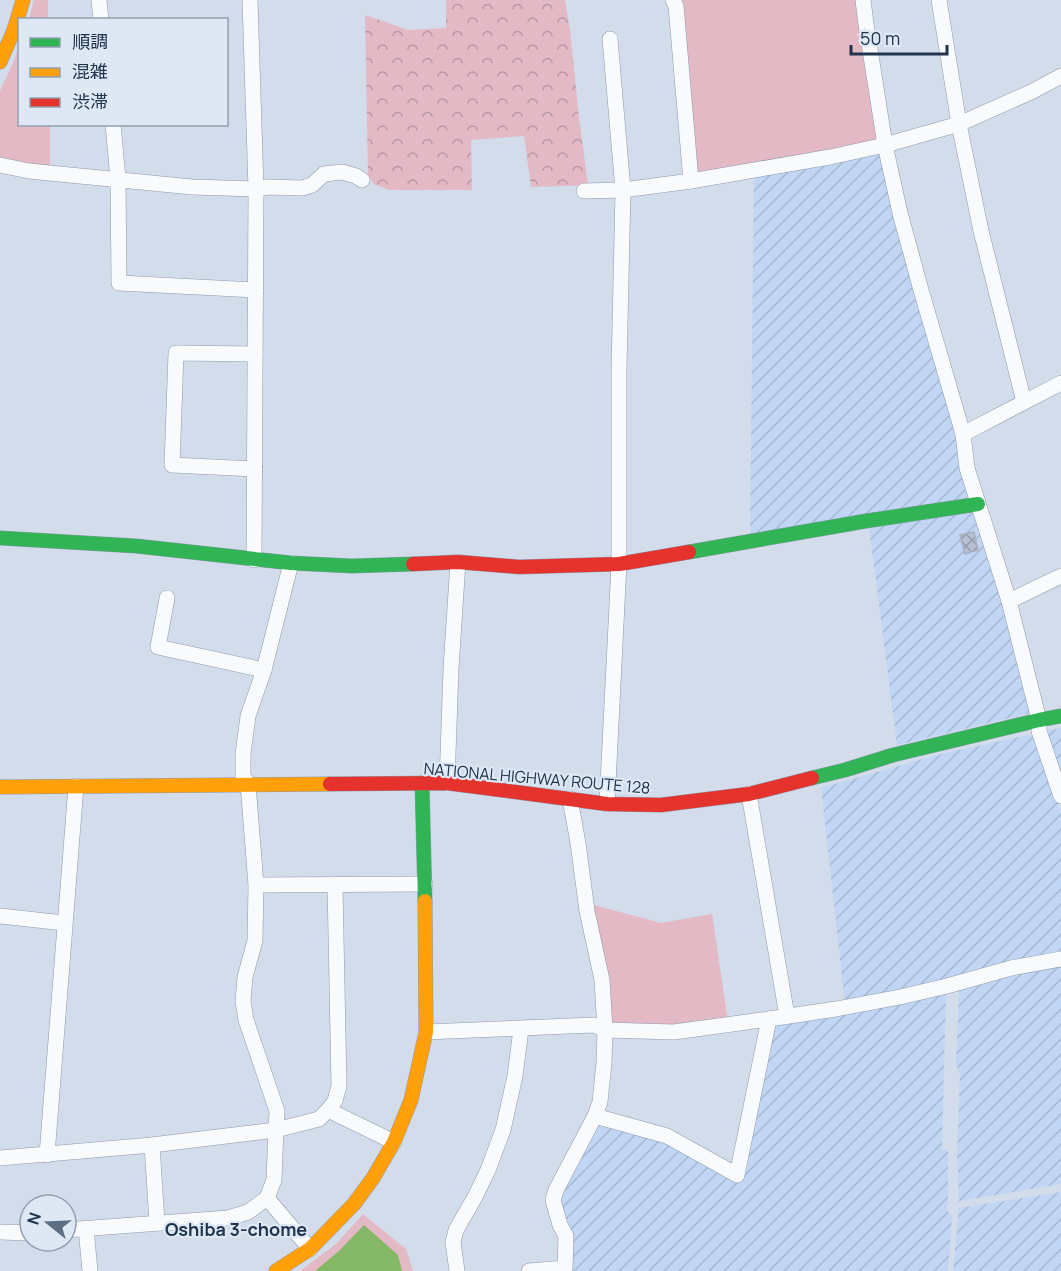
<svg xmlns="http://www.w3.org/2000/svg" width="1061" height="1271" font-family="Manrope,'Noto Sans JP',sans-serif">
  <defs>
    <pattern id="industrial-furrows" width="10" height="10" patternUnits="userSpaceOnUse" patternTransform="scale(1.5)"><rect width="10" height="10" fill="#c0d6f4"/><path d="M-1 1l2-2M0 10L10 0M9 11l2-2" fill="none" stroke="#a5b8d3"/></pattern>
    <pattern id="forest-crowns" width="20" height="18" patternUnits="userSpaceOnUse" patternTransform="scale(1.5)"><rect width="20" height="18" fill="#e2b9c4"/><path d="M2 6a3 3 0 1 1 6 0M12 15a3 3 0 1 1 6 0" fill="none" stroke="#b797a1"/></pattern>
    <pattern id="building-cross-hatch" width="8" height="8" patternUnits="userSpaceOnUse" patternTransform="scale(1.5)"><rect width="8" height="8" fill="#b8c0d3"/><path d="M0 0l8 8M0 8l8-8" fill="none" stroke="#959dad"/></pattern>
  </defs>
  <rect width="100%" height="100%" fill="#d2dcea"/>
  <g fill="url(#industrial-furrows)">
    <polygon points="881,151 959,428 954,434 970,491 968,500 750,536 754,177"/>
    <polygon points="970,512 980,516 1030,713 897,745 869,527"/>
    <polygon points="1061,728 1061,775 1046,731"/>
    <polygon points="1028,735 1036,739 1061,814 1061,955 845,1003 821,788 937,755"/>
    <polygon points="1061,966 1061,1184 959,1201 957,1155 960,1073 956,1065 959,990 1009,975"/>
    <polygon points="946,994 942,1150 948,1150 948,1202 946,1209 952,1217 948,1271 572,1271 571,1231 562,1207 561,1198 599,1126 662,1138 716,1172 741,1183 742,1169 775,1022 901,1000 919,1000"/>
    <polygon points="1061,1192 1061,1271 953,1271 959,1208"/>
  </g>
  <g fill="#e2b9c4">
    <polygon points="34,0 48,0 48,19 29,19"/>
    <polygon points="680,0 857,0 880,141 840,149 695,173"/>
    <polygon points="19,46 20,124 50,125 50,167 0,160 0,91 13,63"/>
    <polygon points="590,904 661,923 712,914 728,1022 672,1030 611,1026"/>
    <polygon points="363,1214 406,1249 413,1271 300,1271 336,1244"/>
  </g>
  <polygon fill="url(#forest-crowns)" points="446,0 565,0 570,30 579,117 588,185 531,187 524,136 471,140 472,190 389,190 374,184 368,175 365,15 408,30 446,28"/>
  <polygon fill="#84b766" points="364,1225 398,1255 402,1271 315,1271 339,1251"/>
  <polygon fill="url(#building-cross-hatch)" stroke="#a9b0c4" stroke-width="1.5" points="974,532 978,550 965,554 960,535"/>
  <g fill="none" stroke-linecap="round" stroke-linejoin="round">
    <defs>
      <g id="street">
        <polyline points="99,0 101,20"/>
        <polyline points="250,0 256,189 254,560"/>
        <polyline points="673,0 676,6 691,181"/>
        <polyline points="863,0 866,24 885,145 900,213 921,290 963,434 967,468 1009,601 1039,720 1039,731 1061,796"/>
        <polyline points="939,0 959,124 981,231 1024,402"/>
        <polyline points="113,124 118,179 119,283 256,290"/>
        <polyline points="0,165 29,171 192,187 256,189 268,187 302,188 312,185 324,174 342,172 356,176 362,180"/>
        <polyline points="584,191 623,190 691,181 830,157 885,145 959,124 1031,92 1061,76"/>
        <polyline points="963,434 1061,383"/>
        <polyline points="255,469 172,465 176,353 255,354"/>
        <polyline points="167,598 158,647 264,670"/>
        <polyline points="1009,601 1061,576"/>
        <polyline points="447,783 451,668 458,562"/>
        <polyline points="749,794 787,1016"/>
        <polyline points="607,804 619,564 619,370 623,190 610,39"/>
        <polyline points="256,885 425,884"/>
        <polyline points="0,916 64,923"/>
        <polyline points="426,1032 594,1025 605,1030 674,1032 769,1019 836,1009 900,997 947,986 1011,968 1061,959"/>
        <polyline points="328,1110 394,1142"/>
        <polyline points="595,1116 667,1136 737,1175 769,1019"/>
        <polyline points="152,1145 157,1223"/>
        <polyline points="47,1155 76,786"/>
        <polyline points="0,1158 152,1145 276,1130 319,1119 328,1110 335,1101 339,1086 335,885"/>
        <polyline points="267,1198 310,1249"/>
        <polyline points="86,1228 90,1271"/>
        <polyline points="66,1230 228,1218 248,1212 267,1198 274,1180 276,1130 277,1111 246,1020 243,1001 245,977 255,941 256,885 248,784 243,776 243,754 248,716 264,670 291,563"/>
        <polyline points="0,1232 30,1233"/>
        <polyline points="457,1271 453,1242 456,1230 475,1197 488,1170 503,1130 515,1076 521,1029"/>
        <polyline points="529,1271 565,1268 566,1236 560,1225 553,1200 556,1190 595,1116 600,1102 604,1063 605,1030 602,980 587,911 578,843 570,799"/>
      </g>
      <g id="fast">
        <polyline points="0,538 136,546 291,563 352,566 413,564"/>
        <polyline points="689,552 866,521 978,504"/>
        <polyline points="812,778 845,770 893,755 1039,720 1061,716"/>
        <polyline points="422,783 425,901"/>
      </g>
      <g id="slow">
        <polyline points="0,62 14,30 23,0"/>
        <polyline points="0,787 330,784"/>
        <polyline points="276,1271 310,1249 354,1204 373,1178 394,1142 411,1100 426,1032 425,901"/>
      </g>
      <g id="jam">
        <polyline points="413,564 458,562 519,567 619,564 689,552"/>
        <polyline points="330,784 447,783 607,804 661,805 749,794 812,778"/>
      </g>
    </defs>
    <use href="#street" stroke="#8d9aab" stroke-width="16"/>
    <use href="#fast" stroke="#8d9aab" stroke-width="15"/>
    <use href="#slow" stroke="#8d9aab" stroke-width="15"/>
    <use href="#jam" stroke="#8d9aab" stroke-width="15"/>
    <use href="#street" stroke="#f8fafc" stroke-width="15"/>
    <use href="#fast" stroke="#30b455" stroke-width="14"/>
    <use href="#slow" stroke="#ff9f0a" stroke-width="14"/>
    <use href="#jam" stroke="#e5322d" stroke-width="14"/>
  </g>
  <g text-anchor="middle" dominant-baseline="central" stroke-width="4.5" stroke-linejoin="round" paint-order="stroke">
    <g font-size="16" fill="#20344d" stroke="#dde8f4">
      <text transform="translate(537 778) rotate(5)">NATIONAL HIGHWAY ROUTE 128</text>
    </g>
    <g font-size="18" font-weight="bold" fill="#20344d" stroke="#dde8f4">
      <text x="236" y="1229">Oshiba 3-chome</text>
    </g>
  </g>
  <rect x="18" y="18" width="210" height="108" fill="#dde8f4" stroke="#91a0b1" stroke-width="1.5"/>
  <rect x="30" y="38" width="30" height="9" fill="#30b455" stroke="#91a0b1" stroke-width="1.5"/>
  <text x="72" y="48" font-size="18" fill="#20344d">順調</text>
  <rect x="30" y="68" width="30" height="9" fill="#ff9f0a" stroke="#91a0b1" stroke-width="1.5"/>
  <text x="72" y="78" font-size="18" fill="#20344d">混雑</text>
  <rect x="30" y="98" width="30" height="9" fill="#e5322d" stroke="#91a0b1" stroke-width="1.5"/>
  <text x="72" y="108" font-size="18" fill="#20344d">渋滞</text>
  <g transform="translate(48 1223) rotate(288)"><circle r="28" fill="#dde8f4" stroke="#91a0b1" stroke-width="1.5"/>
  <path d="M0-4.5L10 22L0 15L-10 22Z" fill="#5e6f84"/>
  <text y="-9" font-size="16" font-weight="bold" text-anchor="middle" fill="#20344d">N</text>
  </g>
  <path d="M851 45v9h96v-9" fill="none" stroke="#20344d" stroke-width="3"/>
  <text x="860" y="45" font-size="18" fill="#20344d" stroke="#dde8f4" stroke-width="4.5" paint-order="stroke">50 m</text>
</svg>
